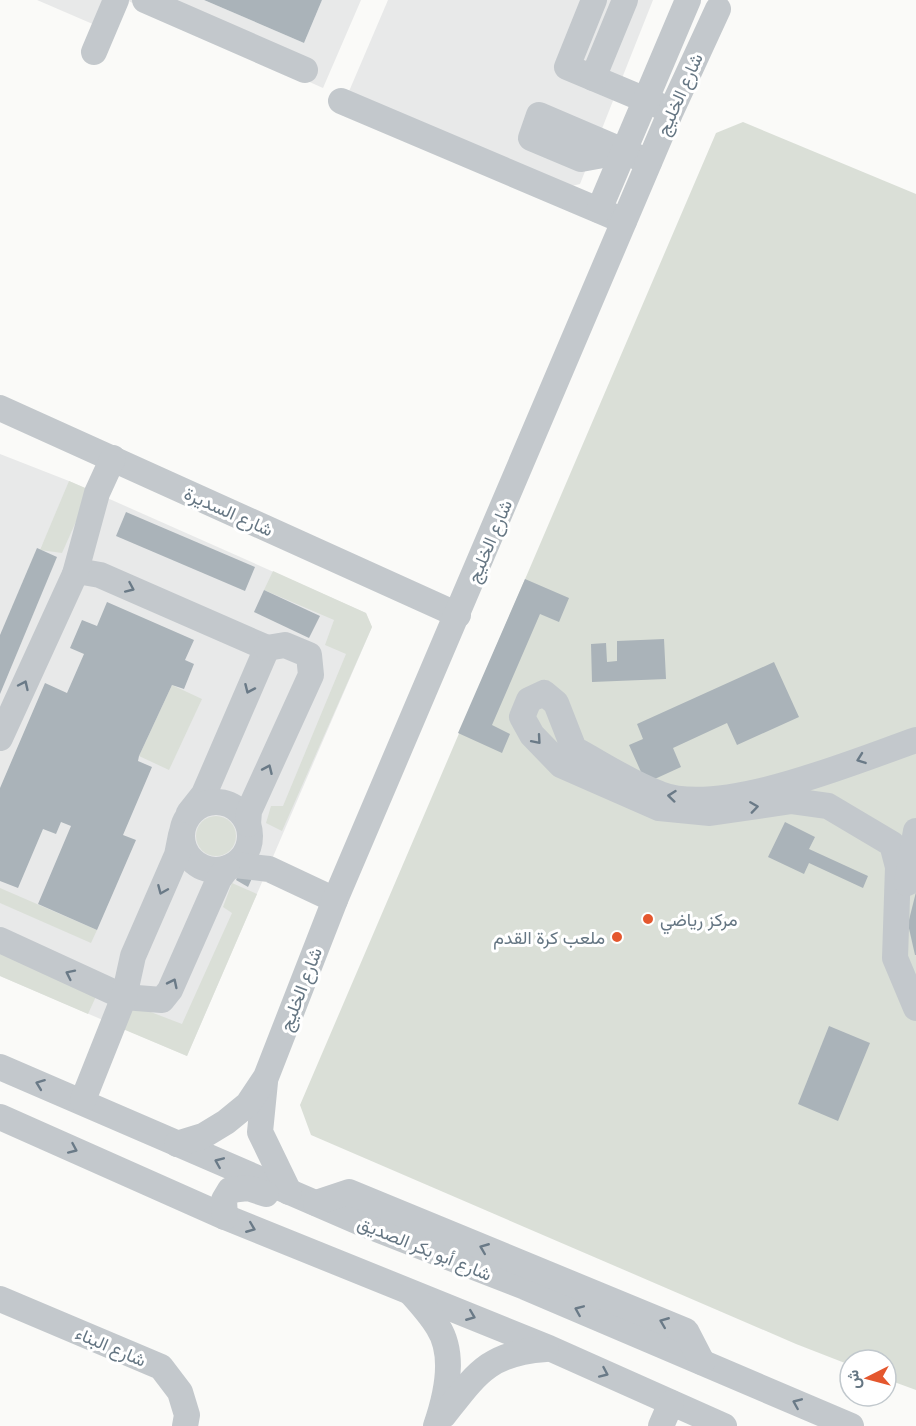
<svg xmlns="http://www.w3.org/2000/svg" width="916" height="1426" font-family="'Golos Text',Vazirmatn,sans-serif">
  <rect width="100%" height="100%" fill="#fafaf8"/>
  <g fill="#e8e9e9">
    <polygon points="37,0 105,0 95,25"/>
    <polygon points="126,0 204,0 304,43 322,0 361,0 323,88"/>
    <polygon points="388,0 653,0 580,184 563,188 347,96"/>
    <polygon points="0,454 69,481 366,613 372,627 187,1056 0,976 0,641 45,538 0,638"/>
  </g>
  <g fill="#dadfd7">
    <polygon points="743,122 916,194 916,1390 886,1379 886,1360 850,1360 850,1365 796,1344 311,1135 300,1105 716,133"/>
    <polygon points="69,481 90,490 62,553 40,550"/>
    <polygon points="273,571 366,613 372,627 282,831 266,823 271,806 283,806 346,654 325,645 334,620 264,590"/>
    <polygon points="172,685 202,699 169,770 139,756"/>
    <circle cx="216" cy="836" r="20"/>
    <polygon points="232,883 257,894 187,1056 118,1027 130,1004 182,1024 232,913 223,907"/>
    <polygon points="0,888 97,930 91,943 0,903"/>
    <polygon points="0,949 98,992 88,1014 0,976"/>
  </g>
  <g fill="#aab3b9">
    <polygon points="204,0 322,0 304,43"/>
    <polygon points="126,512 255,567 245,591 116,536"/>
    <polygon points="37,548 57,557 0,694 0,635"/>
    <polygon points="525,579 569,598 559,622 540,614 492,725 510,734 502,753 458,733"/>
    <polygon points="264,590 320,616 309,638 254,612"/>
    <polygon points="107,602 194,640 185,660 194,664 184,689 172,685 139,756 138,761 152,767 123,835 136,840 97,930 38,904 71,826 61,822 56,834 43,829 18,888 0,881 0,788 45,683 67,693 84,654 70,648 82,620 97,626"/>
    <polygon points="664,639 666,679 592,682 591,644 606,643 607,662 617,661 617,641"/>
    <polygon points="774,662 799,717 737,745 727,723 673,748 681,767 646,783 629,745 643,739 637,724"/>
    <polygon points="785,822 815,837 809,849 868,876 863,888 809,863 804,874 768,857"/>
    <polygon points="241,870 253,876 248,887 236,880"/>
    <polygon points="916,892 916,955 915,955 908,924"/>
    <polygon points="829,1026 870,1043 838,1121 798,1104"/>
  </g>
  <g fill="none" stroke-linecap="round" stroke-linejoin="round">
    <g stroke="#c3c8cc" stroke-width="26">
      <polyline points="145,0 305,70"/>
      <polyline points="594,0 567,67 660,106"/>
      <polyline points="94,52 116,0"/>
      <polyline points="593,78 625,0"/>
      <polyline points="341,101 624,221"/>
      <polyline points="625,151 581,159 531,138 539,115 649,162"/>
      <polyline points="599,210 688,0"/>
      <polyline points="0,408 458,615"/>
      <polyline points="75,574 83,572 100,575 267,648 204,794 189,813"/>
      <polyline points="0,738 75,574 97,493 113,458"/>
      <path d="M916 740C855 761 721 818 660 794 630 783 602 764 574 749L556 703 544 693 529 700 522 717 532 735 561 765 659 808 710 813 792 801 828 806 892 844 898 867 895 958 916 1008"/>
      <circle cx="216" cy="836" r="34"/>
      <polyline points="248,824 249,811 311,675 309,655 285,645 267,648"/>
      <polyline points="235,865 269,869 335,900"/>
      <polyline points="907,883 916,831"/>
      <polyline points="0,940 124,997 162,1000 170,990 219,879 227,868"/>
      <polyline points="0,1067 366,1225 525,1287 851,1426"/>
      <polyline points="265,1082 260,1132 289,1192"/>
      <polyline points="83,1100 124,997 133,956 177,855 181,835"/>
      <polyline points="0,1117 225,1217 549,1348 724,1426"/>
      <polyline points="177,1144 203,1136 226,1122 248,1104 266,1077 335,900 671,111 718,9"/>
      <polyline points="316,1203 349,1192 686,1331 702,1362"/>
      <polyline points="225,1217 224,1200 230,1190 248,1188 266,1194"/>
      <path d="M412 1294C421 1304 431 1315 438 1327 456 1355 446 1397 436 1426"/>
      <polyline points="0,1299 161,1367 180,1392 187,1415 185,1426"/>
      <path d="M444 1415C477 1373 489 1353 546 1349"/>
      <polyline points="661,1426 671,1403"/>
    </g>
  </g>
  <defs><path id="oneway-chevron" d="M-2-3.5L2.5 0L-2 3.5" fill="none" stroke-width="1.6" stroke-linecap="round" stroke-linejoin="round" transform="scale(1.5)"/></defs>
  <g stroke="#6a7a87">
    <use href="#oneway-chevron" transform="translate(130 588) rotate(24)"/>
    <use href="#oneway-chevron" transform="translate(24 685) rotate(-65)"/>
    <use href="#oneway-chevron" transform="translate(249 689) rotate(114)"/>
    <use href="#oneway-chevron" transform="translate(537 740) rotate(49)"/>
    <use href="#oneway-chevron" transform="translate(861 759) rotate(160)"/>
    <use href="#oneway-chevron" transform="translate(268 769) rotate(-66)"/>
    <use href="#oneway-chevron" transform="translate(672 796) rotate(-174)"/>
    <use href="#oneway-chevron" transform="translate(754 807) rotate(-8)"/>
    <use href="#oneway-chevron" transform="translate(162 890) rotate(113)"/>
    <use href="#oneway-chevron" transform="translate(70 974) rotate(-154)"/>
    <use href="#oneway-chevron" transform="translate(173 983) rotate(-64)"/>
    <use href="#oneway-chevron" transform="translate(40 1084) rotate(-159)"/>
    <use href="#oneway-chevron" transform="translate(73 1149) rotate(24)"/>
    <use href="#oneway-chevron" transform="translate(219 1162) rotate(-157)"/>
    <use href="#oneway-chevron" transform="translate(251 1228) rotate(22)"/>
    <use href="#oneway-chevron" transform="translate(484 1248) rotate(-158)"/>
    <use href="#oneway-chevron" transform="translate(579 1310) rotate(-157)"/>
    <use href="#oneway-chevron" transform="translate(471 1316) rotate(22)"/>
    <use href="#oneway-chevron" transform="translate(664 1322) rotate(-158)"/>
    <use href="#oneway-chevron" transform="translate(604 1373) rotate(24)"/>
    <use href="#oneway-chevron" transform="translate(797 1403) rotate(-157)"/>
  </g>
  <g fill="#e4572e" stroke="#fff" stroke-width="2">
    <circle cx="648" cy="919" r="6"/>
    <circle cx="617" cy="937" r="6"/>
  </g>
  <g text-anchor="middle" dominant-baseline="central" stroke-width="6" stroke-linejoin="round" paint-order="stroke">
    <g font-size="18" fill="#657683" stroke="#fff">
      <text transform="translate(679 94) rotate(-66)">شارع الخليج</text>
      <text transform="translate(229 511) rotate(24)">شارع السديرة</text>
      <text transform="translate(489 541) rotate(-67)">شارع الخليج</text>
      <text transform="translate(300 989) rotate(-69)">شارع الخليج</text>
      <text transform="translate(425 1248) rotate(22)">شارع أبو بكر الصديق</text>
      <text transform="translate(111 1346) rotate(23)">شارع البناء</text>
    </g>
    <g font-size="18" fill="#657683" stroke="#fff" text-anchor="start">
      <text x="660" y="919">مركز رياضي</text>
      <text x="605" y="937" text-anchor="end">ملعب كرة القدم</text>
    </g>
  </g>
  <g transform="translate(868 1378) rotate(264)"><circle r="28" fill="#ffffff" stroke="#c1c8cd" stroke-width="1.5"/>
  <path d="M0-4.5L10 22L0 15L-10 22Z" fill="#e4572e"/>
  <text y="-9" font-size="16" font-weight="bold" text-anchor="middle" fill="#657683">ش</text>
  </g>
</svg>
